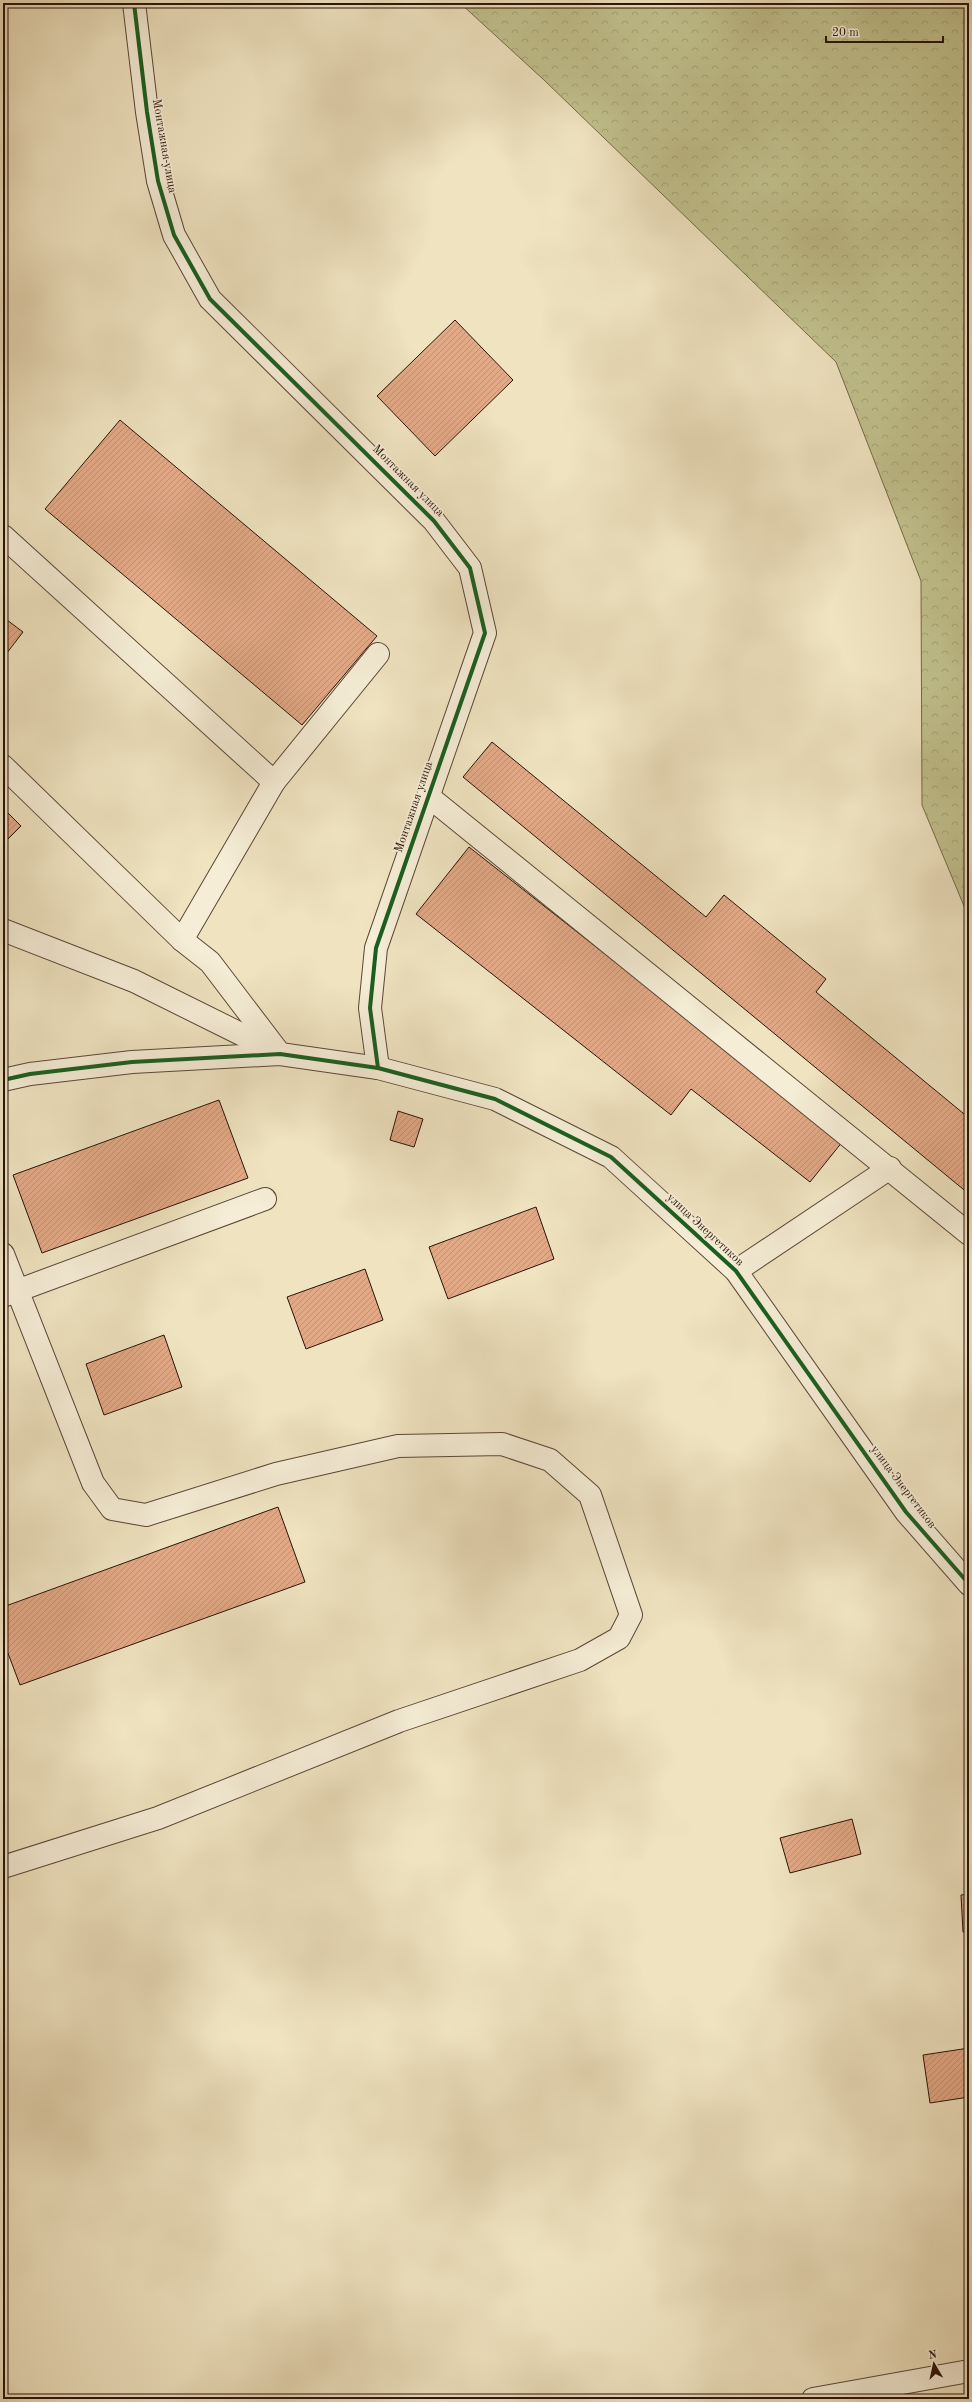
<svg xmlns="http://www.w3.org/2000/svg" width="972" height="2402" font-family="'Old Standard TT',serif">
  <defs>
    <pattern id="forest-crowns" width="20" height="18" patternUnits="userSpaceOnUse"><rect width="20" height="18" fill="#c1c18d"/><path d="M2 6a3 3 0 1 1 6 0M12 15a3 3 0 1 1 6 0" fill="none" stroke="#a6a578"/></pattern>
    <pattern id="building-hatch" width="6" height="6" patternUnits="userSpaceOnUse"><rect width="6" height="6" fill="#e2a987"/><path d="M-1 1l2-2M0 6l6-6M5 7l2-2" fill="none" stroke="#c29173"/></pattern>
  </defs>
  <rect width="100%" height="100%" fill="#efe3c0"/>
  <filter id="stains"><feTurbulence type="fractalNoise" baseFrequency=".005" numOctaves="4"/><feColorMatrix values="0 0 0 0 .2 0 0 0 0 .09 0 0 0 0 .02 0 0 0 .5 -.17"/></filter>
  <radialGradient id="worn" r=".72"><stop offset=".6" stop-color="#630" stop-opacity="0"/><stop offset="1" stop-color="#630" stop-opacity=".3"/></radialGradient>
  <polygon fill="url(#forest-crowns)" stroke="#766a4a" points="460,3 969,3 969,918 922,805 921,581 836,362 544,80"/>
  <g fill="url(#building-hatch)" stroke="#2a1308">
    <polygon points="455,320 513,380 435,456 377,396"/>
    <polygon points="120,420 377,636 302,725 45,509"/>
    <polygon points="3,617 23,632 3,658"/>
    <polygon points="492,742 706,917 724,895 826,979 816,992 969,1118 969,1194 463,777"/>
    <polygon points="3,808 21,826 3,844"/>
    <polygon points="469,847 843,1141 810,1182 691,1089 671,1115 416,914"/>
    <polygon points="219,1100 248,1178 42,1253 13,1175"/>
    <polygon points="398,1111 423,1119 414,1147 390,1140"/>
    <polygon points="536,1207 554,1259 448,1299 429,1247"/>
    <polygon points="365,1269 383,1320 306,1349 287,1297"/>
    <polygon points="164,1335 182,1387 104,1415 86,1364"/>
    <polygon points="278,1507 305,1582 20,1685 3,1640 3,1607"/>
    <polygon points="852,1819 861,1854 790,1873 780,1838"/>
    <polygon points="969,1894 969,1932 963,1932 961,1895"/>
    <polygon points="969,2048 969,2097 930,2103 923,2055"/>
  </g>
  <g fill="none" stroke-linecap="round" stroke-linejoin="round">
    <defs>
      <g id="minor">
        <polyline points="134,3 147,112 158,181 174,235 210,299 434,521 470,568 485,633 376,948 370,1008 378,1068"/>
        <polyline points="3,536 274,782 182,940"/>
        <polyline points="3,766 182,940 210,962 280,1054"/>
        <polyline points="274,782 378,654"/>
        <polyline points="428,796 969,1234"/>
        <polyline points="3,930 134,981 275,1051"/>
        <polyline points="3,1080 30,1074 132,1062 280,1054 378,1068 495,1099 611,1157 736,1271 906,1512 969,1584"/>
        <polyline points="3,1254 93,1483 112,1509 146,1515 276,1474 398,1446 502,1444 550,1460 590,1495 631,1615 619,1638 580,1660 399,1721 158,1818 3,1867"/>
        <polyline points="736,1271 890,1168"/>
        <polyline points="3,1296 265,1199"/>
        <polyline points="813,2399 969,2371"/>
      </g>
    </defs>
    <use href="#minor" stroke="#5b4736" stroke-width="24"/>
    <use href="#minor" stroke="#f5edd6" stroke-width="22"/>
    <defs>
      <g id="cycleway">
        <polyline points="134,3 147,112 158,181 174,235 210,299 434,521 470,568 485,633 376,948 370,1008 378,1068"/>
        <polyline points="3,1080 30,1074 132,1062 280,1054 378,1068 495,1099 611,1157 736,1271 906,1512 969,1584"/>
      </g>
    </defs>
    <use href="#cycleway" stroke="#f5edd6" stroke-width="6"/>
    <use href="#cycleway" stroke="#1b5e20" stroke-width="4"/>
  </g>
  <g text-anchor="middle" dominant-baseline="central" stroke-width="3.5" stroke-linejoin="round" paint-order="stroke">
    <g font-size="12" fill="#2a1308" stroke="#f5edd6">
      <text transform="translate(164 146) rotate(80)">Монтажная улица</text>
      <text transform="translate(408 481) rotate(45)">Монтажная улица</text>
      <text transform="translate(414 807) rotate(-71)">Монтажная улица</text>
      <text transform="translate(705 1230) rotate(43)">улица Энергетиков</text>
      <text transform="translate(903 1487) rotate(53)">улица Энергетиков</text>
    </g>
  </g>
  <rect width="972" height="2402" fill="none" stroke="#efe3c0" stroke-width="16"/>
  <rect x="4" y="4" width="964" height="2394" fill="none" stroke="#2a1308" stroke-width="2"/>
  <rect x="8" y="8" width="956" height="2386" fill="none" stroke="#2a1308"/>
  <g transform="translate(934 2364) rotate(351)" stroke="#f5edd6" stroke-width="3" paint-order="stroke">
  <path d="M0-3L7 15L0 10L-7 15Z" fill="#2a1308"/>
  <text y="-6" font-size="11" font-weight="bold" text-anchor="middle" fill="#2a1308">N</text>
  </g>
  <path d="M826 36v6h117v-6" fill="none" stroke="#2a1308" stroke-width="2"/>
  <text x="832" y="36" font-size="12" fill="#2a1308" stroke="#f5edd6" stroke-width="3" paint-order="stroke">20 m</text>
  <rect width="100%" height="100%" filter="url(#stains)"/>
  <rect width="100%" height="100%" fill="url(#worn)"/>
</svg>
